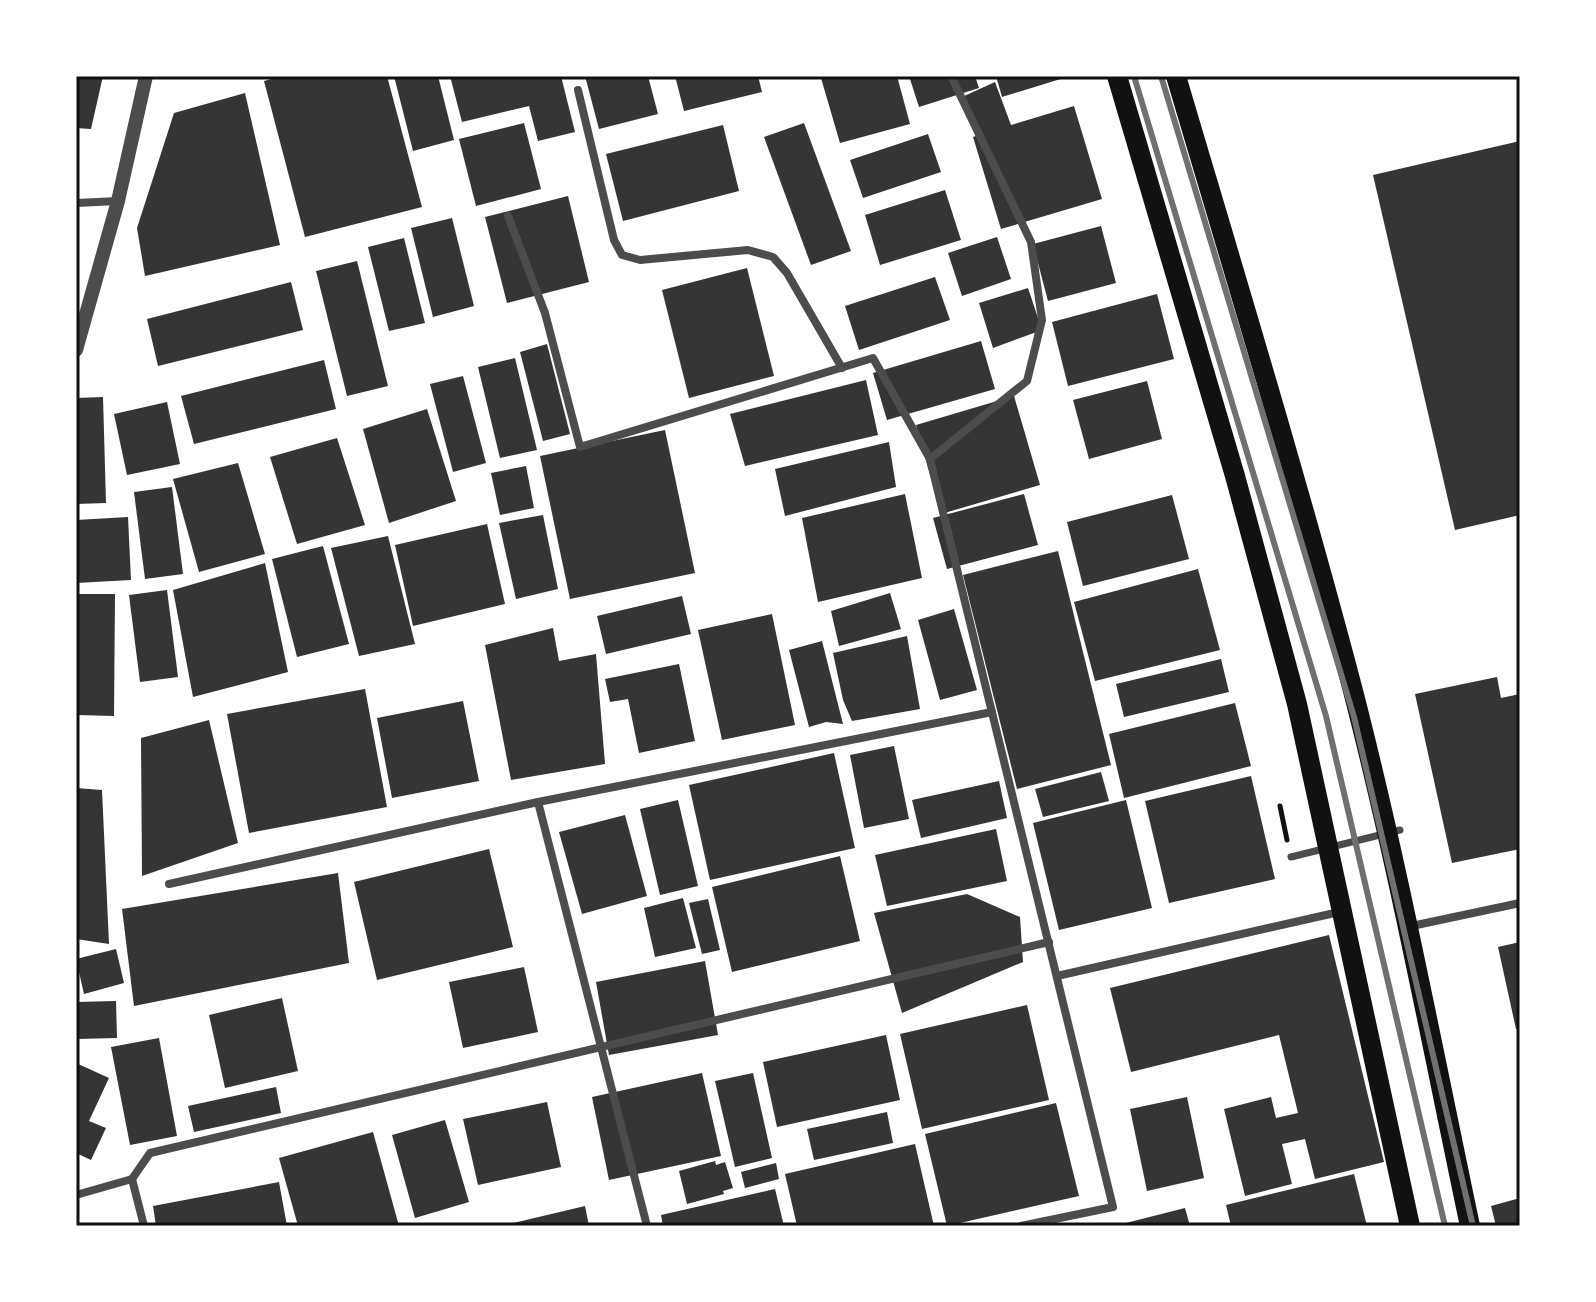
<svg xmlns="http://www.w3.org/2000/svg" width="1596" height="1302" font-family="Overpass,sans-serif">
  <rect width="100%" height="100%" fill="#fff"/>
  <g fill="#353535">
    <polygon points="76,76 103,76 91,129 76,128"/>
    <polygon points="282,76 387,76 422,207 305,237 264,81"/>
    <polygon points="394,76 438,76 454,140 413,151"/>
    <polygon points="450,76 561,76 575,132 538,141 529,106 462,122"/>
    <polygon points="585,76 648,76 658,114 599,129"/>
    <polygon points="675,76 758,76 762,92 684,111"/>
    <polygon points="828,76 897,76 910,124 840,143 821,78"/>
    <polygon points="909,76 975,76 979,88 919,107"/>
    <polygon points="996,76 1067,76 1067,77 1002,97"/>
    <polygon points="995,82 1011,125 1074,106 1102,199 1001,229 973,137 979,135 962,97"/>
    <polygon points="245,93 280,245 145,276 137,228 174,113"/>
    <polygon points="524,123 541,189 476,206 459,139"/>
    <polygon points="804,123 851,251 811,265 764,137"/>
    <polygon points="723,125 739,191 623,221 606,154"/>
    <polygon points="928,134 941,172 863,198 850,160"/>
    <polygon points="1520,141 1520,515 1455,530 1373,175"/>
    <polygon points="945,190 961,240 880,265 865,215"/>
    <polygon points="568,196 589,282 507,303 485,217"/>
    <polygon points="452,218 474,306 433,317 411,228"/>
    <polygon points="1101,226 1116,283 1048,301 1033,244"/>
    <polygon points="997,237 1011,279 962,296 948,253"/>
    <polygon points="404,238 425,323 389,331 368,247"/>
    <polygon points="357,261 388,386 347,396 316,271"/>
    <polygon points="747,268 774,376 689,398 662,290"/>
    <polygon points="935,277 950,320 859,350 845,306"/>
    <polygon points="291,282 303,330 158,366 147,319"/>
    <polygon points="1028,288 1042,330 993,348 979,303"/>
    <polygon points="1157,294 1174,359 1068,386 1052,322"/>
    <polygon points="981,341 995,389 887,420 873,373"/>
    <polygon points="547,344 570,434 543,441 520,352"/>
    <polygon points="515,358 537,450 500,458 478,367"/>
    <polygon points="324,360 336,409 194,444 181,396"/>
    <polygon points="463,376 486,463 453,472 430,384"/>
    <polygon points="866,380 878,435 745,466 730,414"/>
    <polygon points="1147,381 1162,439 1089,459 1073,400"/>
    <polygon points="1014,396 1040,485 941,514 916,425"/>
    <polygon points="103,397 106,503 76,504 76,398"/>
    <polygon points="167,402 180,464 127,475 114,414"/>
    <polygon points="427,409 456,501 389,523 363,429"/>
    <polygon points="665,430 695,573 570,599 540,456"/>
    <polygon points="337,438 365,525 297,544 270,457"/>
    <polygon points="889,442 896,487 785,516 775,469"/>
    <polygon points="238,463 265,554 199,572 173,479"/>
    <polygon points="526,466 534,508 500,515 491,473"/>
    <polygon points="172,487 183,574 145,579 134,492"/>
    <polygon points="905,494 922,578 818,602 802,518"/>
    <polygon points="1024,494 1038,545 947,569 933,518"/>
    <polygon points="1172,495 1189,559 1083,586 1067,522"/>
    <polygon points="543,515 558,589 516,599 499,523"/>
    <polygon points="128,517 131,580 76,583 76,520"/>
    <polygon points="487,524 505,604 413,626 395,545"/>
    <polygon points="388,536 415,644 359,656 331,548"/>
    <polygon points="323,546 349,644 297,657 272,559"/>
    <polygon points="1058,551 1111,765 1017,789 963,575"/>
    <polygon points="265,563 288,672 193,697 173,590"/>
    <polygon points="1198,569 1220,650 1095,681 1074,602"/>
    <polygon points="167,590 178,677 140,682 129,595"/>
    <polygon points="890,593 901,629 839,646 831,611"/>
    <polygon points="76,594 115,594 114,716 76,715"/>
    <polygon points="682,596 691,634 606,654 597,616"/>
    <polygon points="954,609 977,690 940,700 918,620"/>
    <polygon points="772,614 795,725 722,740 698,630"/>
    <polygon points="553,628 559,661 596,654 605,764 511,780 485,645"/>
    <polygon points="907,636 920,709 852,721 843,700 833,653"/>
    <polygon points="822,641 843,724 826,722 809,727 789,650"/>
    <polygon points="1221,659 1229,692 1124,717 1116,684"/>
    <polygon points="679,664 695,741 639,753 628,699 610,702 605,679"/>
    <polygon points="1497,677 1501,698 1520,694 1520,849 1452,863 1415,694"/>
    <polygon points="365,689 387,807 249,833 227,714"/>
    <polygon points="463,701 479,781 392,798 377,718"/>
    <polygon points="1235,703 1251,766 1124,798 1109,734"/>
    <polygon points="209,720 238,843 142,876 141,738"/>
    <polygon points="894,746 909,819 864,828 850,755"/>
    <polygon points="834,753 855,848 710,880 689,785"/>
    <polygon points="1101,772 1109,801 1043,817 1035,789"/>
    <polygon points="1251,776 1275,879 1169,903 1145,801"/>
    <polygon points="999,781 1007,818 921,838 912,800"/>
    <polygon points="76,788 102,790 109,944 76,939"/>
    <polygon points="678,800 698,886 660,895 640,809"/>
    <polygon points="1126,800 1152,908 1059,930 1033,823"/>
    <polygon points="625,815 647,896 582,914 559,832"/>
    <polygon points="996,829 1007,881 887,906 875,855"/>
    <polygon points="489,849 513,947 377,980 354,882"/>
    <polygon points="840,856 860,941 732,972 712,887"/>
    <polygon points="338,873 349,963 134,1006 122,909"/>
    <polygon points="967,894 1020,917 1023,962 902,1013 874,913"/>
    <polygon points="683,898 696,948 655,957 644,908"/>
    <polygon points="708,899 720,950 702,954 689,903"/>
    <polygon points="1329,935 1384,1162 1315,1179 1305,1139 1282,1144 1292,1184 1245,1196 1224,1109 1271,1097 1276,1118 1298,1113 1279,1035 1131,1072 1110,988"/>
    <polygon points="1520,942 1520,1028 1516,1029 1498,947"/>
    <polygon points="116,949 124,983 84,994 76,959"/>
    <polygon points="705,961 718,1035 609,1055 596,982"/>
    <polygon points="524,967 538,1032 463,1048 449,982"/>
    <polygon points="282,998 298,1071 225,1088 209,1015"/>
    <polygon points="116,1001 117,1038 76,1039 76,1002"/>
    <polygon points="1027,1005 1049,1100 922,1129 900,1034"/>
    <polygon points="886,1035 900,1100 777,1127 763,1062"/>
    <polygon points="159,1038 177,1136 130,1145 111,1047"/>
    <polygon points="76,1063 109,1078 89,1121 106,1128 91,1160 76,1153"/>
    <polygon points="702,1073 721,1156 609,1180 592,1097"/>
    <polygon points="753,1073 772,1158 735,1167 715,1081"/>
    <polygon points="276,1087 281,1113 194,1132 188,1106"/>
    <polygon points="1187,1097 1204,1178 1147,1191 1130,1109"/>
    <polygon points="547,1102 561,1167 478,1185 463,1119"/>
    <polygon points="1056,1103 1079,1196 947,1226 925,1134"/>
    <polygon points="887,1112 893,1143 814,1160 807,1129"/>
    <polygon points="445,1120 469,1202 415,1218 392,1135"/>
    <polygon points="373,1132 399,1226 298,1226 279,1158"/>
    <polygon points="915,1144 934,1226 797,1226 785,1174"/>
    <polygon points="715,1161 716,1165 725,1162 733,1188 723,1191 724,1194 687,1204 679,1171"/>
    <polygon points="776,1163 779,1179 745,1188 741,1172"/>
    <polygon points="1354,1174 1367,1226 1231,1226 1226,1205"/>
    <polygon points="279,1182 287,1226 156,1226 153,1206"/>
    <polygon points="775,1189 784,1226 663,1226 661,1215"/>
    <polygon points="1520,1198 1520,1226 1496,1226 1491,1206"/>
    <polygon points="585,1206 589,1226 505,1226 505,1225"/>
    <polygon points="1185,1208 1190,1226 1118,1226 1118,1225"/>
  </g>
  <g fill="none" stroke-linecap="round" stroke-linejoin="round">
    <polyline stroke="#111" stroke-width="5" points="1280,806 1287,840"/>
    <polyline stroke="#4c4c4c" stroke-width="7" points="1291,857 1400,830"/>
    <g stroke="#4c4c4c" stroke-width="8">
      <polyline points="578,90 614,240 622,255 640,260 748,250 773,257 787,273 842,368"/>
      <polyline points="76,203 118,201"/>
      <polyline points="508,216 545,313 580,447 873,358 930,459 1113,1207 1021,1226"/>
      <polyline points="930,459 1027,381 1042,320 1031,242 951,76"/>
      <polyline points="538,802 647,1226"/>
      <polyline points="169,884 538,802 992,712"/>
      <polyline points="1407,927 1520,903"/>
      <polyline points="1057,976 1339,912"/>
      <polyline points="132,1179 144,1226"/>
      <polyline points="76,1195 132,1179 150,1153 1049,942"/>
    </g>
    <polyline stroke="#4c4c4c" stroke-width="14" points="76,350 118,201 146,76"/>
    <g stroke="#111" stroke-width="20">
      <polyline points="1117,76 1235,476 1297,704 1410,1226"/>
      <path d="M1176 76C1236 279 1298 482 1352 687 1398 865 1432 1046 1470 1226"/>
    </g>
    <g stroke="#707070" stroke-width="6">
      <polyline points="1134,76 1326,716 1445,1226"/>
      <polyline points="1161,76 1354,717 1473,1226"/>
    </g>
  </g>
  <rect width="1596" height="1302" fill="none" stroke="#ffffff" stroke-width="156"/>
  <rect x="78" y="78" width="1440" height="1146" fill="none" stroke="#111" stroke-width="3"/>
</svg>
